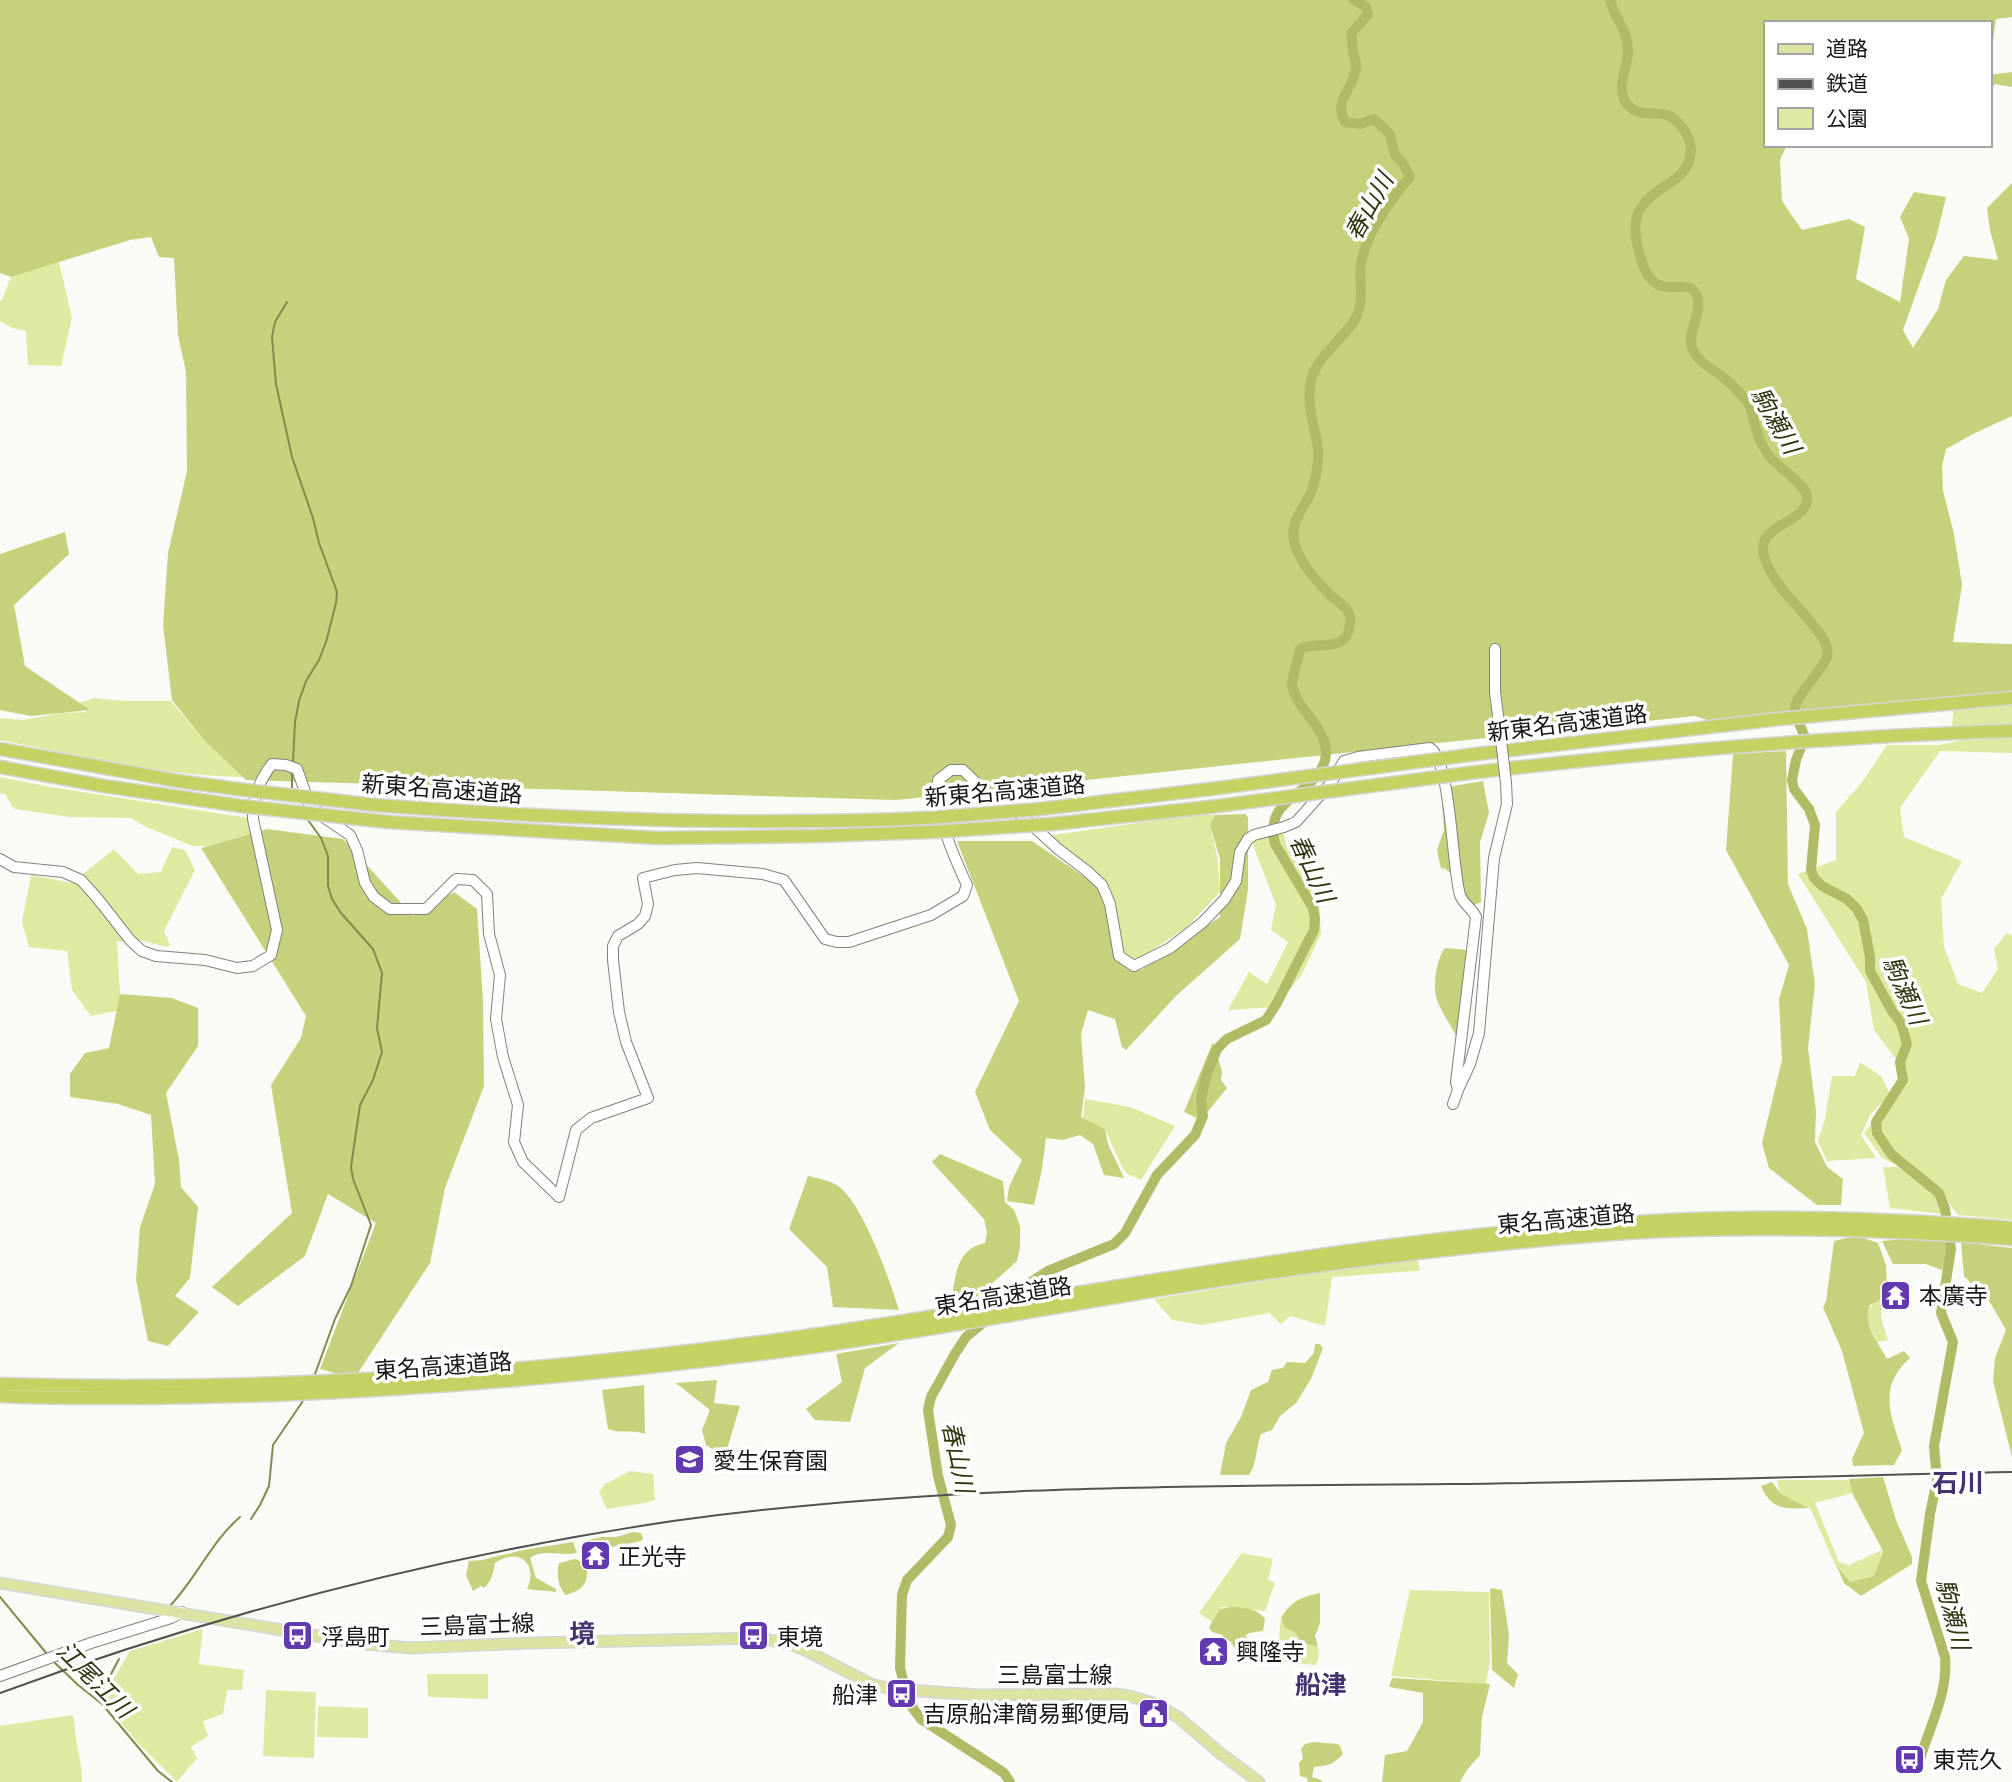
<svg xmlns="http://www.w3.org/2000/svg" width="2012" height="1782" font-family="Barlow,'Noto Sans JP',sans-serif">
  <rect width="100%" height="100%" fill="#fafbf6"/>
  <g fill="#dfe9a1">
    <polygon points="59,262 72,318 61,366 28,365 26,331 12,328 0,321 0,301 2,300 11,277"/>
    <polygon points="2012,695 2012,724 1952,727 1954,699"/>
    <path d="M94 698 124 701H171L203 739 243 777C161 776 80 756 0 740V718L23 720 62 713 87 712 79 703Z"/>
    <polygon points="2012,738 2012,753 1940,751 1900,808 1904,837 1962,861 1941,899 1944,947 1958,984 1982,993 1998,969 1994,949 2007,933 2012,936 2012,1220 1958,1215 1939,1190 1903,1168 1882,1158 1864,1133 1907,1079 1897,1060 1874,1030 1866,982 1798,874 1836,860 1836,812 1863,781 1887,745 1940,745 1963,740"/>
    <polygon points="0,777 51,787 248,818 253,833 207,846 193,846 146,827 131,818 70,817 14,809 5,794 0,793"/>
    <polygon points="1191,815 1215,815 1210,825 1218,860 1220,892 1187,927 1136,961 1125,957 1111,911 1108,891 1047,836"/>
    <polygon points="1282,828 1287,848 1319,901 1321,934 1301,976 1275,1007 1228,1010 1249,972 1267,984 1288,942 1271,930 1276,905 1251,840"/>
    <polygon points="172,847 185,850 195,870 164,931 170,945 167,947 135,939 117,942 121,1010 91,1016 72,990 67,951 29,947 22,922 31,875 72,883 114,849 138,874 161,872"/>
    <polygon points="1860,1062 1881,1076 1890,1094 1870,1115 1861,1135 1876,1158 1827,1161 1818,1141 1825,1119 1832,1076 1855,1076"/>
    <polygon points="1085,1099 1130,1107 1175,1126 1141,1180 1127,1174 1122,1167 1105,1129 1083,1118"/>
    <polygon points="1883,1167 1898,1167 1923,1184 1936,1196 1943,1214 1890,1208"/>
    <polygon points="1418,1260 1420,1270 1416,1271 1332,1277 1325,1326 1290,1316 1281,1324 1269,1313 1202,1325 1172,1320 1154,1299 1373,1263"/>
    <path d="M1883 1296 1881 1318 1888 1340 1877 1342C1867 1320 1860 1311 1883 1296Z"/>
    <polygon points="630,1471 653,1474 655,1500 645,1503 607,1509 599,1492 605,1484"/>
    <polygon points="1777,1480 1849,1480 1853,1493 1815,1503 1839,1562 1849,1565 1882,1550 1876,1576 1850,1582 1835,1564 1810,1508 1780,1494"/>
    <polygon points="1242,1553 1273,1559 1268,1580 1275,1583 1265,1611 1221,1607 1213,1622 1199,1613"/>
    <polygon points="1410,1590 1489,1592 1490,1662 1486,1684 1391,1676"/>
    <path d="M1281 1618 1285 1628 1295 1632 1301 1642 1318 1647 1319 1655 1316 1665 1282 1662C1278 1648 1279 1633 1281 1618Z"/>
    <polygon points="203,1629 199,1664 244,1670 242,1690 227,1690 223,1714 203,1721 208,1736 191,1747 197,1758 177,1782 137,1742 106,1704 106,1692 130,1651"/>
    <polygon points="427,1674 488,1674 488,1699 428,1697"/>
    <polygon points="266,1690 316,1692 314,1758 263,1756"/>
    <polygon points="318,1706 368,1708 368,1738 317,1737"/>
    <path d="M72 1715C76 1722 74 1729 76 1737 78 1753 82 1765 82 1782H0V1726Z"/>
  </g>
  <g fill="#c7d17c">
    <polygon points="0,0 2012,0 2012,17 1996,19 1989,72 1989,23 1765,23 1765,145 1787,145 1780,160 1782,201 1802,230 1849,219 1865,227 1856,279 1900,302 1909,239 1900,217 1914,192 1946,197 1936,238 1903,330 1913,348 1938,309 1946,280 1964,256 1998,260 1990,230 1987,208 2012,183 2012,416 1975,433 1946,449 1942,466 1943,491 1954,534 1962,585 1953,642 2012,644 2012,693 1716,723 1695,716 896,800 246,780 204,740 172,700 163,625 168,553 187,471 186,372 178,335 174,258 159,257 151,237 130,240 11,277 0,273"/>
    <polygon points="2012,72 2012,87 1995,84 1989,91 1989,75"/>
    <polygon points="65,532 69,554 14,605 25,666 90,710 31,716 0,710 0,554"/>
    <polygon points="1786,751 1788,884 1807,929 1815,984 1808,1048 1816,1111 1815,1142 1827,1167 1843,1179 1841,1205 1817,1205 1769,1168 1762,1143 1782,1060 1779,999 1789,965 1726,850 1733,754"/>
    <polygon points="1483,781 1489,813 1480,842 1481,902 1475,905 1463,901 1453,875 1444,868 1441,869 1437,850 1444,830 1441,788"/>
    <polygon points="1245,814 1248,817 1248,890 1240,939 1176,996 1126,1050 1122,1047 1115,1019 1088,1010 1081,1034 1085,1088 1081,1117 1105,1129 1108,1144 1124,1178 1104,1175 1093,1144 1080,1135 1063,1140 1046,1138 1042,1169 1034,1205 1007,1201 1009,1187 1022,1160 990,1130 975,1092 1019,1001 957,841 1032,841 1092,882 1102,894 1116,957 1141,970 1220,917 1220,859 1210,825 1215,815"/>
    <polygon points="267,829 343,839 413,916 454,892 477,909 483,1001 484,1086 445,1188 430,1263 354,1379 320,1369 376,1223 328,1194 305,1256 238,1306 212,1287 292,1213 271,1085 301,1038 306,1016 201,848"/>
    <path d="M1445 948 1468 950 1456 1036C1451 1025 1438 1007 1436 996 1433 983 1437 957 1445 948Z"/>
    <polygon points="120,994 172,998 198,1008 198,1046 166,1093 179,1160 181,1187 198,1207 190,1278 175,1296 199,1312 168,1346 148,1341 136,1280 140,1227 155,1184 151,1115 118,1104 70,1097 70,1074 85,1053 109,1048"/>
    <polygon points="1213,1042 1222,1071 1221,1080 1227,1088 1201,1120 1184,1112"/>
    <path d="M940 1154 1003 1181 1005 1202 1014 1210 1020 1226V1247L1017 1261 976 1298 951 1302C956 1276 955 1250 985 1243L987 1232 984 1219 932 1162Z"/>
    <path d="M808 1176C816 1178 827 1180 835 1184 862 1199 889 1279 899 1310L833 1307 827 1267 789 1229Z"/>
    <path d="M1847 1238H1864L1878 1243 1886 1265 1887 1290 1878 1301 1870 1305C1862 1324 1878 1342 1887 1359L1904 1351 1910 1358C1878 1386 1890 1415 1902 1450L1894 1465 1853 1466 1852 1459 1864 1433 1842 1351 1823 1307 1826 1302 1834 1241Z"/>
    <polygon points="1916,1238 1945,1242 1948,1251 1942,1270 1926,1264 1893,1264 1882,1241"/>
    <polygon points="1961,1242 2012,1248 2012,1457 1993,1381 1995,1358 2006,1330 1991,1304 1964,1276"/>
    <polygon points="899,1343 865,1368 850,1422 815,1420 806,1409 842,1382 836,1354"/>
    <path d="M1315 1344H1320L1323 1348 1311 1379 1296 1403 1280 1416 1272 1430 1261 1434C1256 1447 1257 1464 1249 1475H1220L1226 1443 1241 1417 1251 1390 1268 1382 1272 1370 1283 1368 1287 1362 1305 1363 1314 1353Z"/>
    <polygon points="717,1380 714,1403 740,1406 727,1449 714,1450 706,1445 702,1430 710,1410 676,1383"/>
    <path d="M644 1385 645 1434C631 1429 619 1434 608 1429L602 1390Z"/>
    <polygon points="1883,1477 1896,1520 1912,1557 1912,1564 1861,1596 1844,1583 1836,1565 1850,1582 1874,1576 1883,1551 1853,1495 1849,1479"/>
    <path d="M1772 1482 1781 1494 1809 1508C1785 1509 1771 1510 1761 1486Z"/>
    <polygon points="633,1532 641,1533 643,1538 641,1541 612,1547 608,1540 594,1542 589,1547 589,1553 585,1554 583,1548 585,1541 601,1537 616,1537"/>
    <path d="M573 1542 577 1553C561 1557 544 1548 530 1558L536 1578 556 1589V1592C546 1590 537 1591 527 1589 539 1563 518 1547 495 1563 493 1573 492 1581 484 1588L481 1586 473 1591 466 1575 469 1561 482 1560 523 1550Z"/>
    <path d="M575 1559C588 1563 591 1576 582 1587 578 1591 572 1593 566 1595 558 1588 556 1573 559 1563Z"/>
    <polygon points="1490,1588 1502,1590 1509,1635 1507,1663 1518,1674 1514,1688 1492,1670"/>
    <path d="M1320 1593V1623L1315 1636 1318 1647 1301 1642 1295 1632 1285 1628 1281 1618C1291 1601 1301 1597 1320 1593Z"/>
    <path d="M1232 1607C1244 1608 1257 1608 1265 1619L1263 1631 1249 1633 1245 1636 1252 1641 1253 1648 1250 1653 1241 1648 1236 1650 1230 1641 1222 1640 1223 1635 1212 1632 1209 1627 1220 1609Z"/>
    <polygon points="1392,1678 1490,1684 1482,1717 1480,1755 1467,1770 1460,1782 1382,1782 1385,1755 1407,1751 1423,1722 1423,1693 1389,1687"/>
    <path d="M1314 1742 1338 1744 1340 1746 1343 1754C1333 1765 1327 1766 1314 1767L1312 1777 1321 1780 1322 1782H1308L1307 1778 1300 1776 1299 1762 1303 1759 1301 1749 1305 1744Z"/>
  </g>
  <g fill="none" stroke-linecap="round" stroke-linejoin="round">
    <g stroke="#838a4d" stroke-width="2">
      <polyline points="287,302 275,322 272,337 276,384 292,457 313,518 319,543 337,592 336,603 326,642 319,660 306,681 299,701 295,722 293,763"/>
      <polyline points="292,772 292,791"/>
      <polyline points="308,820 321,838 328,856 328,886 332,899 341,913 373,949 382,973 377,1028 382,1052 373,1080 360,1105 351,1167 353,1179 371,1225 351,1286 335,1319 314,1377"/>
      <polyline points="251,1519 260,1505 269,1486 273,1445 305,1398"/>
      <polyline points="0,1597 47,1654"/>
      <path d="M169 1607C196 1579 211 1542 240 1517"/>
      <polyline points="53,1661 78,1685 102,1704 158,1771 172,1782"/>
      <polyline points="102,1703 101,1693 119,1659"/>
    </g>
    <g stroke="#b1bb65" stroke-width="10">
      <path d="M1610 0C1614 17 1628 31 1628 49 1629 66 1616 85 1625 101 1635 117 1648 112 1663 114 1677 116 1690 135 1691 149 1691 195 1621 182 1638 248 1644 271 1649 290 1677 287 1682 287 1688 286 1692 289 1710 305 1684 331 1693 350 1699 363 1713 369 1724 378 1732 384 1740 393 1746 400 1752 407 1752 416 1755 425 1758 436 1763 449 1771 458 1779 468 1805 484 1807 496 1810 524 1754 523 1764 556 1774 589 1804 609 1822 637 1826 643 1829 650 1827 657 1819 674 1803 688 1795 705V714L1805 737 1796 760 1792 780 1794 789 1809 809 1815 825 1811 870 1814 878 1822 886 1847 899 1857 909 1863 920 1870 957V971L1892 1011 1901 1023 1907 1044 1900 1062 1903 1080 1876 1122 1877 1133 1891 1154 1939 1193 1945 1209 1951 1249 1941 1313 1953 1342 1934 1446 1937 1480 1930 1514 1921 1581 1945 1657C1948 1693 1931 1723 1921 1756"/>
      <path d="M1001 1307 1020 1289 1048 1271 1114 1244 1125 1233 1157 1175 1195 1135 1203 1116 1201 1099 1206 1076 1217 1049 1227 1039 1266 1020 1277 1003 1314 930 1315 919 1313 908 1275 844C1263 795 1316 796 1325 760 1332 730 1298 713 1292 686 1291 680 1299 658 1300 649 1313 642 1340 651 1348 633 1349 630 1351 620 1350 617 1348 606 1336 601 1329 594 1316 580 1298 561 1294 541 1289 521 1308 504 1313 487 1316 476 1319 461 1318 450 1316 429 1307 409 1310 387 1313 358 1340 343 1354 321 1366 303 1358 284 1361 264 1365 236 1392 197 1410 177L1402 162 1395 155 1390 134 1374 119 1360 124 1345 122C1333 98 1353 92 1356 68 1357 62 1354 58 1353 52 1352 46 1352 40 1351 34L1368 14 1366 7 1354 0"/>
      <polyline points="989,1318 966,1337 956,1352 931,1397 928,1410 938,1476 951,1525 948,1537 907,1580 902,1595 900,1668 909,1703 921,1719 992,1765 1004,1773 1010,1782"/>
    </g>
    <defs>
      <g id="secondary">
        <polyline points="1495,649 1495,692 1500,731"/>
        <path d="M0 859 14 867 63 872 81 880 98 899 130 940 142 951 156 956 205 960 237 968 253 966 271 955 277 930 253 819C252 798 259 781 272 764L286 765 297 769 309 803 322 816 350 835 357 850 365 883 374 897 390 909H426L456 879 473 880 487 894 489 934 500 975 496 1019 503 1057 518 1105 514 1142 523 1162 559 1197 576 1130 591 1118 648 1098 626 1042 619 1012 613 960V946L618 936 638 924 645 916 648 904 643 878 675 870 697 868 763 874 784 880 825 939 837 942H849L931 915 963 896 967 885C952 853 936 816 938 780L951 770H963L991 797 1021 815 1058 849 1087 871 1102 885 1110 904 1119 956 1134 966 1170 948 1203 922 1224 900 1236 881 1240 852 1248 839 1254 835 1284 827 1296 822 1331 783 1344 761 1358 757 1430 748C1451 760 1452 869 1460 895 1463 904 1472 908 1476 917L1456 1082 1458 1090"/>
        <polyline points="1453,1104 1458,1090 1470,1064 1479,1033 1494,858 1507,804 1506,783"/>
        <polyline points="0,1676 91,1643 171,1618 182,1612"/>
      </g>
      <polyline id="primary" points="0,1583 366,1644 411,1648 529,1643 759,1638 790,1644 807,1651 871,1684 891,1689 979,1695 1115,1694 1129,1696 1153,1703 1178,1717 1220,1753 1259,1782"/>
      <g id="highway">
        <polyline points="0,749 178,781 237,789"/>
        <polyline points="1477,754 1779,719 2012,698"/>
        <polyline points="0,767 104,786 241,806"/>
        <path d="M1477 772C1655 752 1833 736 2012 731"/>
        <path d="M375 805C559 819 743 826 927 818"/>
        <polyline points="1040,809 1211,789"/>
        <polyline points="388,822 657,838 816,836 931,832"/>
        <polyline points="1052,824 1210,807"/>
        <path d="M0 1384C262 1392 531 1374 791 1338 1072 1298 1352 1238 1636 1222 1762 1214 1887 1218 2012 1228"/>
        <path d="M0 1396C91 1400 183 1398 274 1395 447 1388 619 1373 791 1350 945 1329 1098 1298 1252 1275 1376 1257 1501 1242 1626 1233 1755 1225 1883 1230 2012 1239"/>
      </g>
    </defs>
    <use href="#secondary" stroke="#81817d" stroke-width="12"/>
    <use href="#primary" stroke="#d5d5d5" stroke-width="13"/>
    <use href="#highway" stroke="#d5d5d5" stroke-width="15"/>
    <use href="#secondary" stroke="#fff" stroke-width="10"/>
    <use href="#primary" stroke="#dde3a1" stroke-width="10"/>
    <use href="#highway" stroke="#c6d163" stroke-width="12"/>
    <path stroke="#51524f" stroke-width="2" d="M0 1693C218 1613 443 1555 673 1521 930 1485 1190 1486 1449 1484 1637 1482 1824 1476 2012 1472"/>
    <defs>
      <polyline id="secondary-bridge" points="1500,731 1506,783"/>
      <g id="highway-bridge">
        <polyline points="237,789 375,805"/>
        <polyline points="1211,789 1477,754"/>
        <polyline points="241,806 388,822"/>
        <polyline points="1210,807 1477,772"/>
        <polyline points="927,818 1040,809"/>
        <polyline points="931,832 1052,824"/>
      </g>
    </defs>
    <use href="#secondary-bridge" stroke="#81817d" stroke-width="12" stroke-linecap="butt"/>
    <use href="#highway-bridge" stroke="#d5d5d5" stroke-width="15" stroke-linecap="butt"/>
    <use href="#secondary-bridge" stroke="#fff" stroke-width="10"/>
    <use href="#highway-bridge" stroke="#c6d163" stroke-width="12"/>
  </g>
  <defs>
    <symbol id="temple-square" viewBox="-11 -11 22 22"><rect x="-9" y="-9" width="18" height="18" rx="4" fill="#6239b1" stroke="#fff"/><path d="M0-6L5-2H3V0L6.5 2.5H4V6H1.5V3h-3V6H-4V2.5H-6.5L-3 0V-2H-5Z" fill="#fff"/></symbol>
    <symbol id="school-square" viewBox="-11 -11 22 22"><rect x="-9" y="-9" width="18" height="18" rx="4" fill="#6239b1" stroke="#fff"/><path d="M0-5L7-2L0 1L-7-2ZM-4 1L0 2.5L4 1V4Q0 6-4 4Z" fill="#fff"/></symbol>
    <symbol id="bus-square" viewBox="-11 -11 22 22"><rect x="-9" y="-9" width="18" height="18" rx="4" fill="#6239b1" stroke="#fff"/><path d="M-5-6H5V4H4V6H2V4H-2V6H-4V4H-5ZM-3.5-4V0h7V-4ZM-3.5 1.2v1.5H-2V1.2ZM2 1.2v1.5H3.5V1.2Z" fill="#fff"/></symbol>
    <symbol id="civic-square" viewBox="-11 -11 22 22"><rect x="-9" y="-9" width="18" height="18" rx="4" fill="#6239b1" stroke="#fff"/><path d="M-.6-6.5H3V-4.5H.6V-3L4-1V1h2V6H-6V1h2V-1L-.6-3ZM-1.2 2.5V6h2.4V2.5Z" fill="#fff"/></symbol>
  </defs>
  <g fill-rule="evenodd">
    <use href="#temple-square" x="1878" y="1278" width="35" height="35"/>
    <use href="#school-square" x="672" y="1442" width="35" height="35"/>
    <use href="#temple-square" x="578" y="1538" width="35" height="35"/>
    <use href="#bus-square" x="280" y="1618" width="35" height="35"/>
    <use href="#bus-square" x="736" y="1618" width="35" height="35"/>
    <use href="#temple-square" x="1196" y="1634" width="35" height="35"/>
    <use href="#bus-square" x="884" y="1676" width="35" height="35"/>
    <use href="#civic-square" x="1136" y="1696" width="35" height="35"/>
    <use href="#bus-square" x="1892" y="1742" width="35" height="35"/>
  </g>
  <g text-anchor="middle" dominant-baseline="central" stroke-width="7" stroke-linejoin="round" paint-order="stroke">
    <g font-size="23" fill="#171816" stroke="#fff">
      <text transform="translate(1567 722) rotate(-7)">新東名高速道路</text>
      <text transform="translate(442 788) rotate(4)">新東名高速道路</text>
      <text transform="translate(1005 790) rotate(-5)">新東名高速道路</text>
      <text transform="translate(1566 1218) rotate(-5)">東名高速道路</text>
      <text transform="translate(1003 1295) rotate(-9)">東名高速道路</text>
      <text transform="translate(443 1365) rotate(-4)">東名高速道路</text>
      <text transform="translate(477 1624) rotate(-2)">三島富士線</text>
      <text x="1055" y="1674">三島富士線</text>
    </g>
    <g font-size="23" fill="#171816" stroke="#fff" text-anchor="start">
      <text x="1919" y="1295">本廣寺</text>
      <text x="713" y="1460">愛生保育園</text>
      <text x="618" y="1556">正光寺</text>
      <text x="321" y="1636">浮島町</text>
      <text x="777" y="1636">東境</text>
      <text x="1236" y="1651">興隆寺</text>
      <text x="878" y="1694" text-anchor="end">船津</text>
      <text x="1130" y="1713" text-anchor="end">吉原船津簡易郵便局</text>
      <text x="1933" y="1759">東荒久</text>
    </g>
    <g font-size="24" font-style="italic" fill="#30340f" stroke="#fff">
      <text transform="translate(1368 206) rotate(-61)">春山川</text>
      <text transform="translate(1777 420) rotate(60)">駒瀬川</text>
      <text transform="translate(1313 868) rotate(65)">春山川</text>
      <text transform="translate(1906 990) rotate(66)">駒瀬川</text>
      <text transform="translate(959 1457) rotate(78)">春山川</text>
      <text transform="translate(1954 1614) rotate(76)">駒瀬川</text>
      <text transform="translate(96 1679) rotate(45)">江尾江川</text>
    </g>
    <g font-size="26" font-weight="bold" fill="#44336f" stroke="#fff">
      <text x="1958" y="1481">石川</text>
      <text x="582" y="1632">境</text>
      <text x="1321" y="1683">船津</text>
    </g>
  </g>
  <rect x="1764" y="21" width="228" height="126" fill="#ffffff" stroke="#a2a3a2" stroke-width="2"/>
  <rect x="1778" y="44" width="35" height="10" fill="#dde3a1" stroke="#a2a3a2" stroke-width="2"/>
  <text x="1826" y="56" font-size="21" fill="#171816">道路</text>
  <rect x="1778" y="79" width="35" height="10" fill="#51524f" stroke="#a2a3a2" stroke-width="2"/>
  <text x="1826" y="91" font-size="21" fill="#171816">鉄道</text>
  <rect x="1778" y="108" width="35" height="21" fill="#dfe9a1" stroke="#a2a3a2" stroke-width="2"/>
  <text x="1826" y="126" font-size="21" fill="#171816">公園</text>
</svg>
